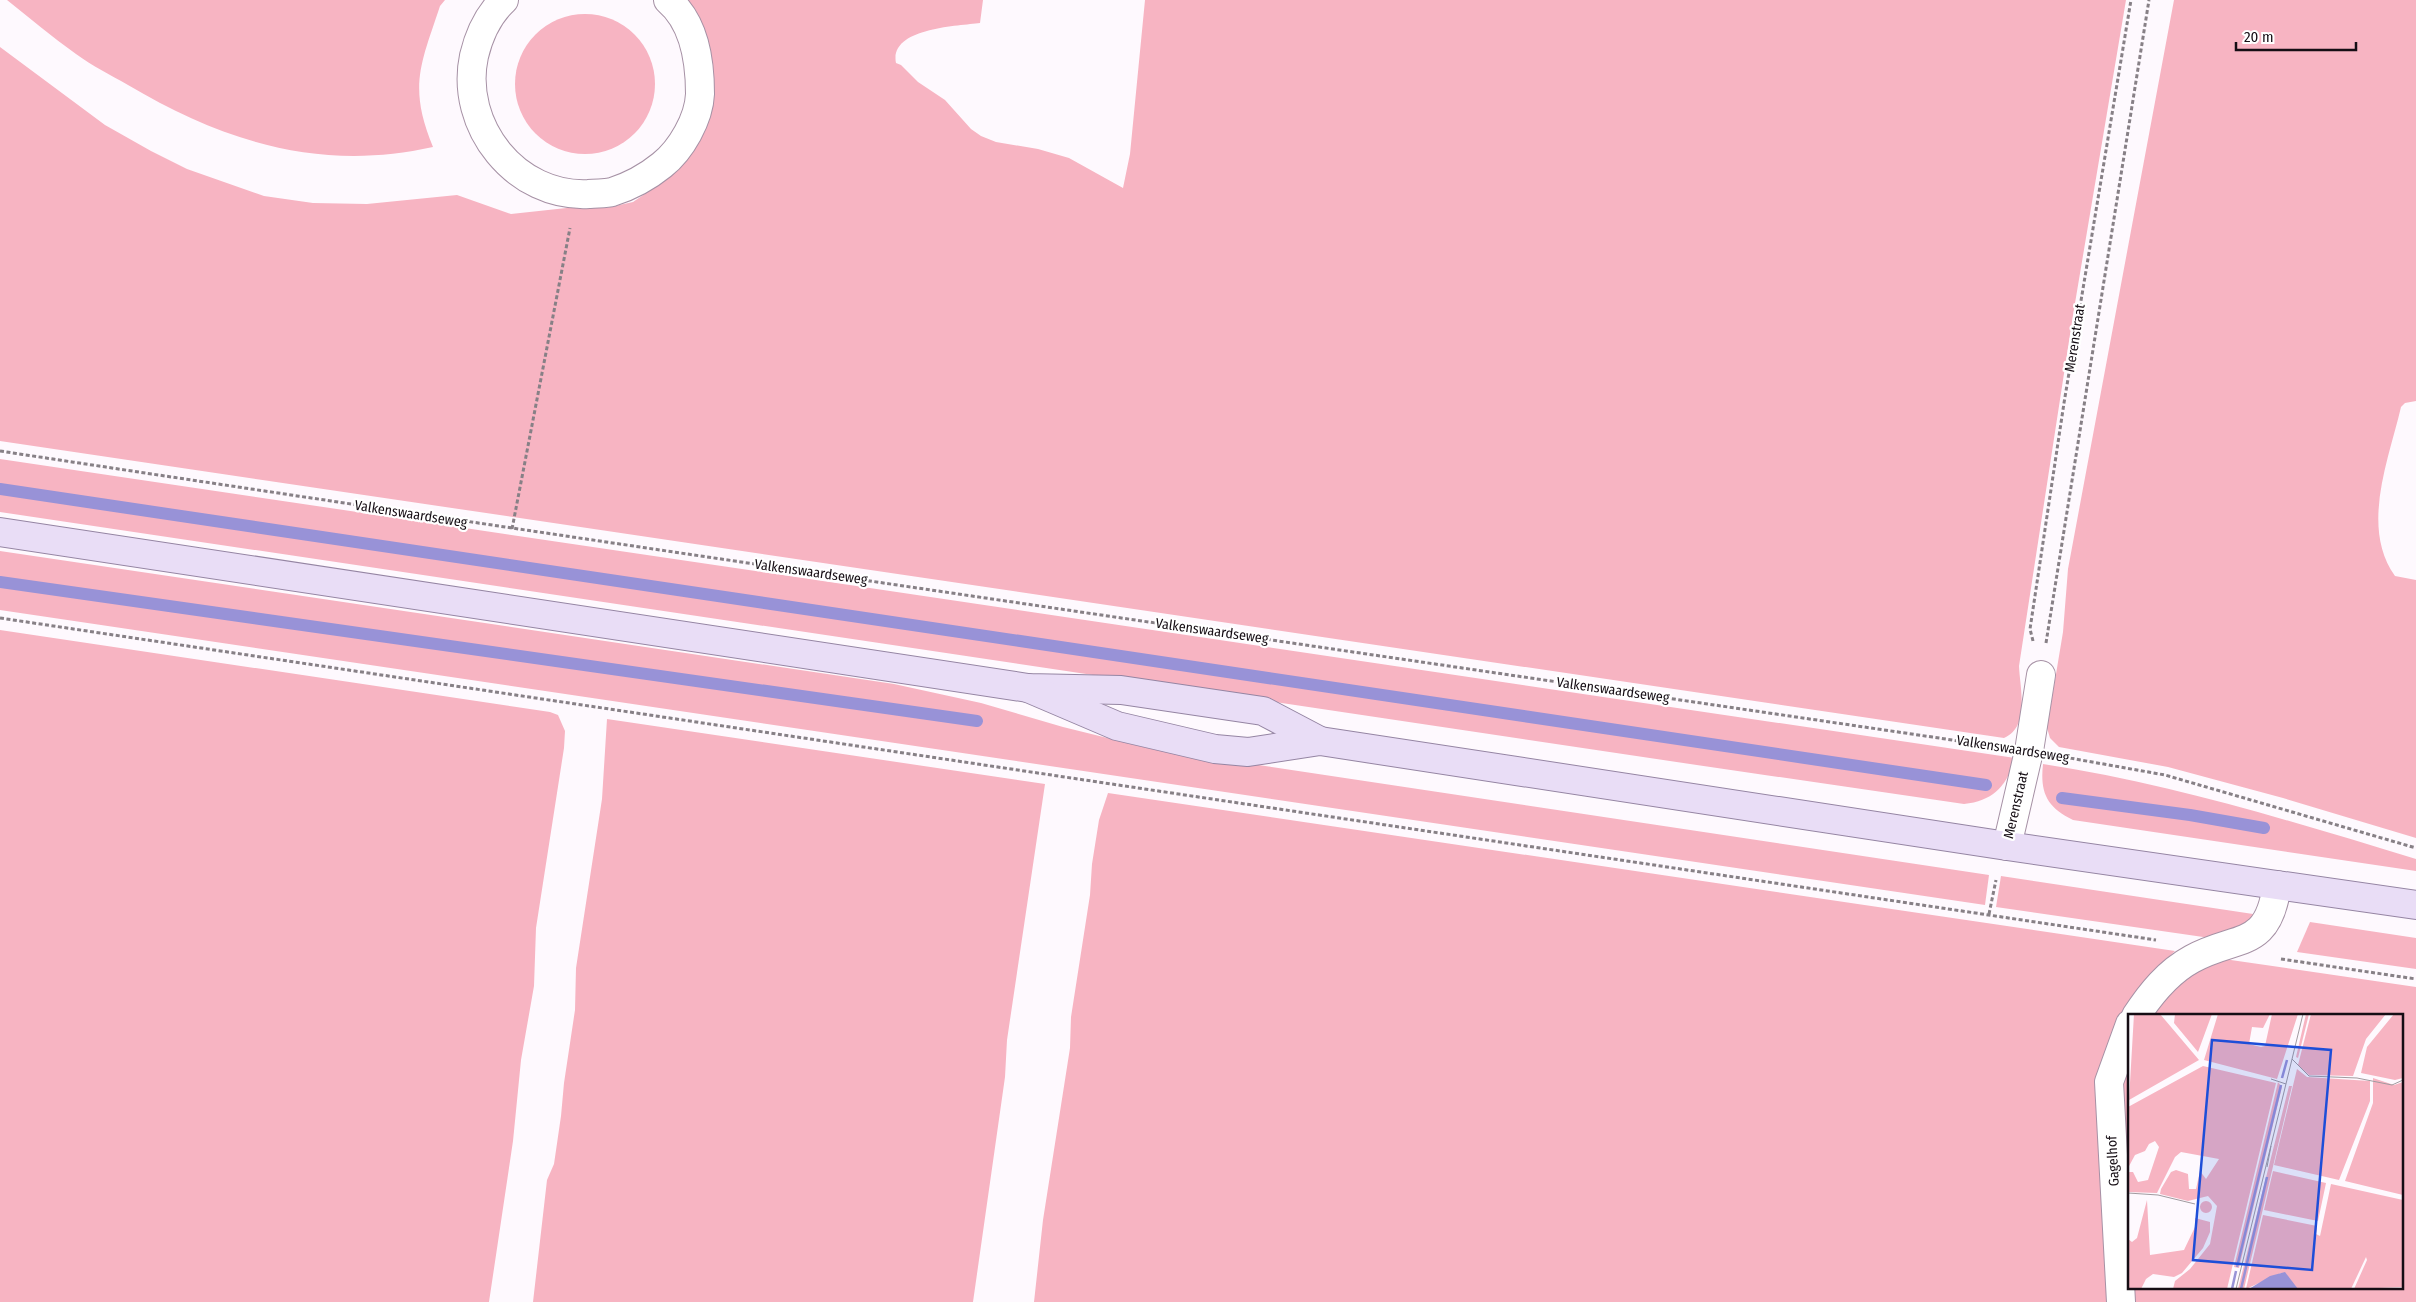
<svg xmlns="http://www.w3.org/2000/svg" width="2416" height="1302" font-family="'Fira Sans Condensed',sans-serif">
  <rect width="100%" height="100%" fill="#fef9fe"/>
  <g fill="#f7b4c2">
    <path d="M7 0H445L440 6C421 64 408 86 433 147 321 172 224 142 128 85 111 75 92 66 76 54 52 37 30 18 7 0Z"/>
    <path d="M686 0H983L980 23C957 26 889 28 896 63L901 65 918 82 945 100 971 129 981 136 996 142 1038 149 1069 158 1123 188 1130 154 1145 0H2126L2073 315 2019 666C2020 689 2030 727 2004 738L0 441V47L105 125 151 151 187 169 264 196 313 203 367 204 457 195 511 214 585 206 606 208 633 202 661 183 699 143 714 96 710 52Z"/>
    <path d="M2174 0H2416V401L2405 403 2401 407C2389 459 2360 527 2395 576L2416 580V838L2283 798 2168 767 2059 747 2050 738 2047 728 2063 632 2068 569Z"/>
    <circle cx="585" cy="84" r="70"/>
    <path d="M0 459 2015 758C2007 786 1993 801 1964 804L1690 764 0 512Z"/>
    <polygon points="0,551 894,684 981,703 1063,727 1152,749 1989,875 1985,905 0,610"/>
    <polygon points="0,630 550,712 558,715 565,731 564,748 536,928 534,986 521,1060 513,1141 489,1302 0,1302"/>
    <polygon points="607,719 1045,784 1007,1040 1005,1077 973,1302 533,1302 547,1180 554,1164 561,1116 564,1083 575,1010 576,968 602,799"/>
    <path d="M2043 764C2172 784 2291 821 2416 859V871L2073 820C2046 807 2040 792 2043 764Z"/>
    <polygon points="1108,793 2175,951 2139,987 2115,1025 2110,1302 1034,1302 1043,1220 1070,1048 1071,1017 1090,895 1092,864 1099,820"/>
    <polygon points="2001,876 2253,914 2252,921 2217,939 1996,907"/>
    <polygon points="2310,922 2416,938 2416,969 2297,952"/>
    <polygon points="2224,959 2416,987 2416,1302 2134,1302 2133,1288 2402,1288 2402,1016 2146,1016 2189,975"/>
    <polygon points="2130,1048 2130,1229 2121,1090"/>
  </g>
  <g fill="none" stroke-linecap="round" stroke-linejoin="round">
    <g stroke="#9892d7" stroke-width="12">
      <polyline points="0,489 1986,785"/>
      <polyline points="0,582 977,721"/>
      <polyline points="2062,798 2190,815 2264,828"/>
    </g>
    <defs>
      <g id="minor">
        <path d="M504 0C488 15 479 35 474 56 459 126 516 198 589 194 597 193 605 194 612 192 631 186 646 178 662 165 681 150 699 119 700 94 700 61 695 23 668 0"/>
        <polyline points="2007,846 2029,751 2041,675"/>
        <path d="M2136 1016C2151 993 2168 972 2192 959 2237 934 2268 951 2277 885"/>
        <polyline points="2121,1302 2109,1082 2130,1024"/>
      </g>
      <g id="major">
        <polyline points="0,532 1028,688 1121,690 1263,711 1320,741"/>
        <polyline points="1028,688 1117,726 1215,749 1248,752 1320,741 2007,846 2416,905"/>
      </g>
    </defs>
    <use href="#minor" stroke="#a691a5" stroke-width="30"/>
    <use href="#major" stroke="#9585a3" stroke-width="30"/>
    <g stroke="#878086" stroke-width="3" stroke-dasharray="4 2.5" stroke-linecap="butt">
      <path d="M0 451C664 552 1329 648 1993 746"/>
      <polyline points="512,529 570,228"/>
      <polyline points="0,618 2156,940"/>
      <polyline points="2033,641 2030,629 2064,403 2131,0"/>
      <polyline points="2046,643 2149,0"/>
      <polyline points="2064,757 2165,775 2416,848"/>
      <polyline points="1989,914 1996,880"/>
      <polyline points="2281,959 2416,979"/>
    </g>
    <use href="#minor" stroke="#fff" stroke-width="28"/>
    <use href="#major" stroke="#e9ddf6" stroke-width="28"/>
  </g>
  <g text-anchor="middle" dominant-baseline="central" stroke-width="4.5" stroke-linejoin="round" paint-order="stroke">
    <g font-size="14" fill="#150d14" stroke="#fff">
      <text transform="translate(2075 338) rotate(-81)">Merenstraat</text>
      <text transform="translate(411 514) rotate(9)">Valkenswaardseweg</text>
      <text transform="translate(811 572) rotate(8)">Valkenswaardseweg</text>
      <text transform="translate(1212 631) rotate(8)">Valkenswaardseweg</text>
      <text transform="translate(1613 690) rotate(8)">Valkenswaardseweg</text>
      <text transform="translate(2013 749) rotate(9)">Valkenswaardseweg</text>
      <text transform="translate(2016 805) rotate(-77)">Merenstraat</text>
      <text transform="translate(2113 1161) rotate(-93)">Gagelhof</text>
    </g>
  </g>
  <g transform="translate(2128 1014)">
    <rect width="275" height="275" fill="#fef9fe"/>
    <path d="M6 0H32L71 46 1 86ZM47 0H84L70 38 46 9ZM90 0H142L135 14 124 13 121 30 133 33 137 32 144 0H170L149 65 76 46ZM178 0H181L170 44 168 43ZM183 0H258L238 25 225 62 181 61 170 51ZM266 0H275V64L267 66 233 59 239 33ZM75 52 148 69 99 275H45L47 267 62 255 82 230 89 192 80 182 60 187 32 180 33 175 43 158 48 156 60 160 61 175H68L72 157 78 165 91 145 53 138 47 143 29 179 0 178 1 158H5L10 168 20 166 31 133 27 127 21 130 17 137 7 141 0 154V93ZM169 55 179 63 242 67V87L211 166 146 151ZM245 64 266 71 275 68V181L217 167 245 89ZM150 68 154 73 148 98 111 254 106 253ZM161 72H164L116 275H110ZM145 157 198 169 190 207 136 196ZM203 170 275 186V273L226 275 239 246 238 243 223 275H170L153 259 118 275 135 201 189 212 188 220 192 222ZM19 186 22 241 56 236 67 213V204L82 208V218L75 234 54 259 46 263 25 260 18 265 13 275H0V225L4 228 9 224ZM72 193a6 6 0 1 1 12 0a6 6 0 1 1-12 0Z" fill="#f7b4c2"/>
    <path d="M157 258 170 275H121L142 262Z" fill="#9892d7"/>
    <path fill="none" stroke="#9892d7" stroke-width="2.5" d="M154 64 159 46M109 253 153 71M104 275 108 257M113 275 139 163"/>
    <path fill="none" stroke="#a19ba0" stroke-width="1" d="M164 45 181 62 229 64 264 71 275 66M143 65 158 70M139 153 143 132M0 179 30 181 67 190M108 275 175 0"/>
    <path fill="#1d4ed8" fill-opacity="0.15" stroke="#1d4ed8" stroke-width="2.5" d="M84 26 203 36 184 256 65 246Z"/>
    <rect width="275" height="275" fill="none" stroke="#150d14" stroke-width="2.5"/>
  </g>
  <path d="M2236 42v8h120v-8" fill="none" stroke="#150d14" stroke-width="2.5"/>
  <text x="2244" y="42" font-size="15" fill="#150d14" stroke="#ffffff" stroke-width="4" paint-order="stroke">20 m</text>
</svg>
